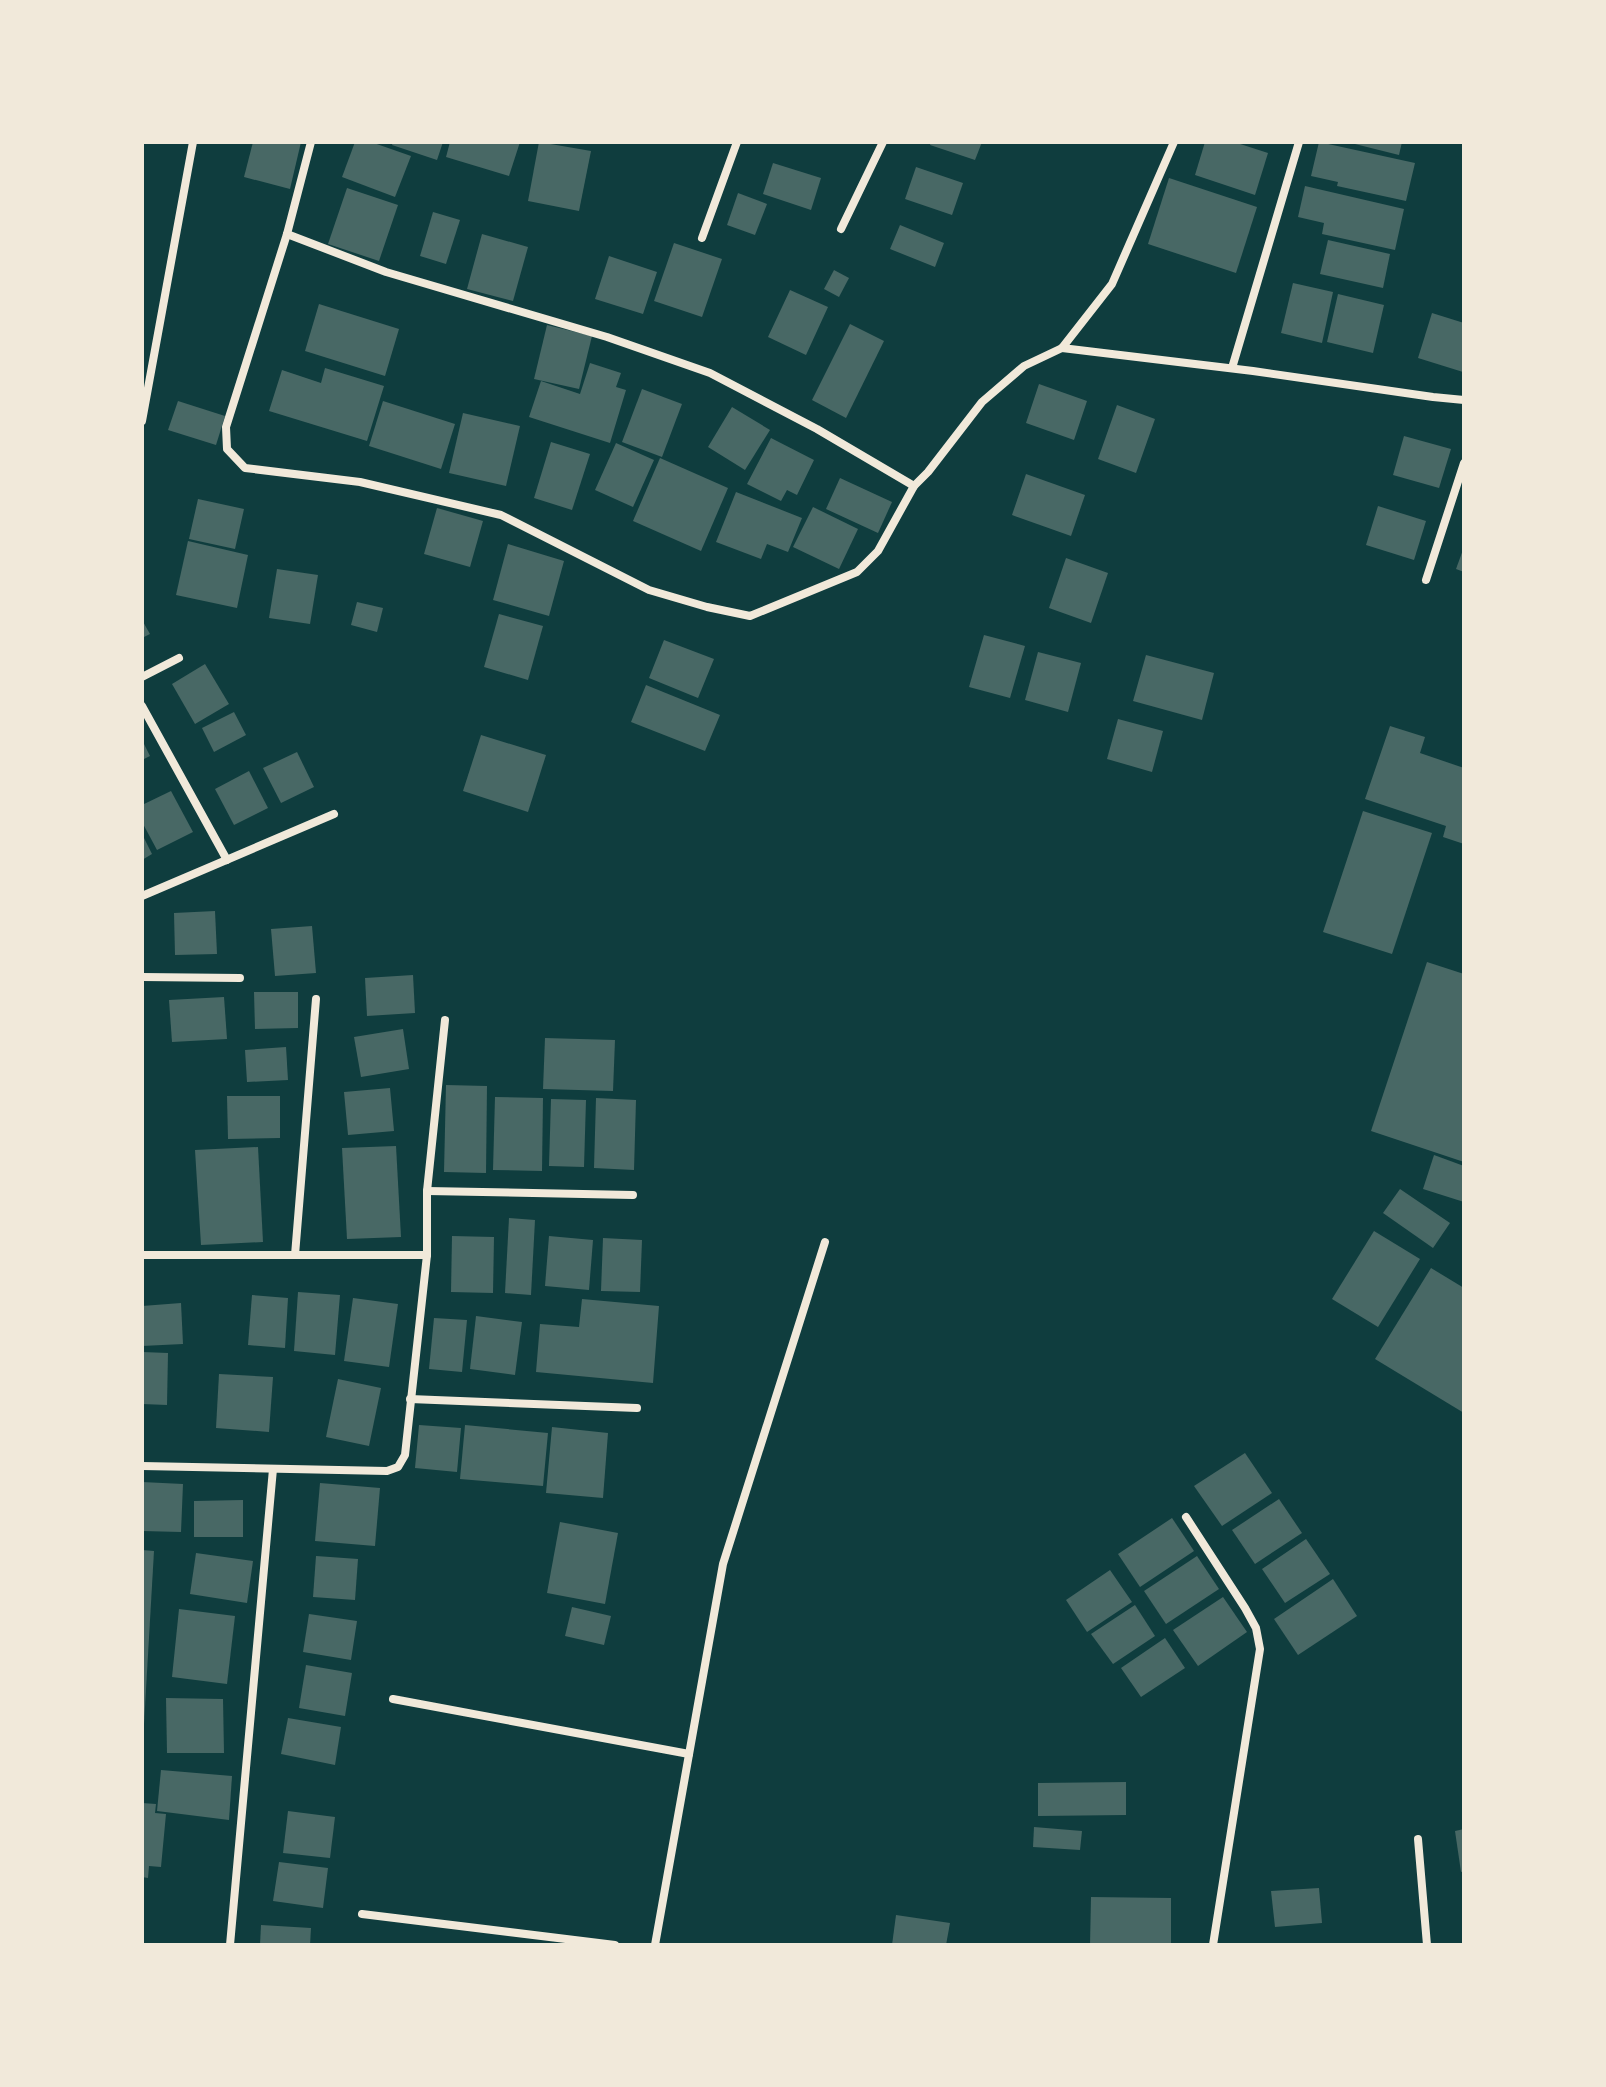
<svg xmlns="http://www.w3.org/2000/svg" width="1606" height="2087" font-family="'Exo 2',sans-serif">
  <rect width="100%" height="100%" fill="#0f3d3e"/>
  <g fill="#486865">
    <polygon points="253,142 301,142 290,189 244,177"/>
    <polygon points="355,142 371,142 411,156 395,197 342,177"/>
    <polygon points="393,142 443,142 437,160 392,145"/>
    <polygon points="450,142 520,142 509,176 446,157"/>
    <polygon points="539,142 591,151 579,211 528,201"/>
    <polygon points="931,142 982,142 975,160 930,145"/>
    <polygon points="1205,142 1234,142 1268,153 1255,195 1195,175"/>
    <polygon points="1319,142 1415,163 1406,201 1337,186 1338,182 1311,176"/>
    <polygon points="1347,142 1402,142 1399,155"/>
    <polygon points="773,163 821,178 811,210 763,194"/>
    <polygon points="916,167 963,183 952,215 905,199"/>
    <polygon points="1169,178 1257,207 1236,273 1148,244"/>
    <polygon points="1305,186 1404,209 1395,250 1322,234 1324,223 1298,217"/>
    <polygon points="347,188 398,205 379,261 328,244"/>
    <polygon points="738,193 767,204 755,235 727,225"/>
    <polygon points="433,212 460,220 446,264 420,256"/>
    <polygon points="900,225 944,243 935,267 890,249"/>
    <polygon points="482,234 528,247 513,301 467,289"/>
    <polygon points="1328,240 1390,254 1383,288 1320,274"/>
    <polygon points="674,243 722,259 702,317 654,301"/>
    <polygon points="609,256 657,272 643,314 595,299"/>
    <polygon points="834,270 849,278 839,297 824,289"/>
    <polygon points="1293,283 1333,292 1322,343 1281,333"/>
    <polygon points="790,290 828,307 806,355 768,337"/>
    <polygon points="1338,294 1384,305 1373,353 1327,342"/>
    <polygon points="319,304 399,329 385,376 305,351"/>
    <polygon points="1432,313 1464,323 1463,372 1418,358"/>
    <polygon points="850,324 884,341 846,418 812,400"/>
    <polygon points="547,325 592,336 579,389 534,379"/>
    <polygon points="590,363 621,373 616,387 626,390 610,443 529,417 541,381 580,394"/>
    <polygon points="325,368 384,386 367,441 269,411 282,370 321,383"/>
    <polygon points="1039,384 1087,401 1074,440 1026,423"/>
    <polygon points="642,389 682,404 662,457 622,442"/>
    <polygon points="178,401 225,416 216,445 168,430"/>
    <polygon points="383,401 455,424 441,469 369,446"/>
    <polygon points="1117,405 1155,419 1136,473 1098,459"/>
    <polygon points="732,407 770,430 745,470 708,447"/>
    <polygon points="463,413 520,426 506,486 449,473"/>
    <polygon points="1404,436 1451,449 1439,488 1393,475"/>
    <polygon points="771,438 814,460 797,495 787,490 781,501 747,484"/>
    <polygon points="551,442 590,454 572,510 534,498"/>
    <polygon points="616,443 654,460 633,507 595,490"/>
    <polygon points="660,458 728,488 701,551 633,521"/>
    <polygon points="1026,474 1085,495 1071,536 1012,515"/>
    <polygon points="840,478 892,502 878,533 826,509"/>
    <polygon points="736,492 802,518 788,552 767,544 761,559 716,542"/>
    <polygon points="198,499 244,509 235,549 189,539"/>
    <polygon points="1378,506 1426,521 1414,560 1366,545"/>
    <polygon points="813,507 858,529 839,569 793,547"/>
    <polygon points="437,508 483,521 470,567 424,554"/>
    <polygon points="188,541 248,555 237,608 176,595"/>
    <polygon points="508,544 564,561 549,616 493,600"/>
    <polygon points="1464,547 1464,572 1456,569"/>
    <polygon points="1066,558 1108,573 1091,623 1049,608"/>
    <polygon points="277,569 318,575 310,624 269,618"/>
    <polygon points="357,602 383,608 377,632 351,625"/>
    <polygon points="499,614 543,626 528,680 484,667"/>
    <polygon points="142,620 150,634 142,638"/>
    <polygon points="984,635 1025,646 1010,698 969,687"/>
    <polygon points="664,640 714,659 698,698 649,678"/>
    <polygon points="1038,652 1081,663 1068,712 1025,700"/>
    <polygon points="1146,655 1214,673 1202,720 1133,701"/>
    <polygon points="205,664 229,704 195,724 172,684"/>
    <polygon points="646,685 720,715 705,751 631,722"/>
    <polygon points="234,712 246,735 214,752 202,728"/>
    <polygon points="1118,719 1163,731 1152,772 1107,759"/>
    <polygon points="1390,726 1425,737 1420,753 1464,768 1464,844 1443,837 1446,826 1365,799"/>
    <polygon points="481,735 546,755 528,812 463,791"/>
    <polygon points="142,740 150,756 142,760"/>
    <polygon points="297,752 314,787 281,803 263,768"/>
    <polygon points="249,771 268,808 234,825 215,789"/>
    <polygon points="171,791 193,832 157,850 142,822 142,805"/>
    <polygon points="1363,811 1432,833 1392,954 1323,932"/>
    <polygon points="142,834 152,854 142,860"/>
    <polygon points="215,911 217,954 175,955 174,913"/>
    <polygon points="312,926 316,973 275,976 271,929"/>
    <polygon points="1427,962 1464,974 1464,1162 1371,1131"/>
    <polygon points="413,975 415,1013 367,1016 365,978"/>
    <polygon points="254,992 298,992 298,1028 255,1029"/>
    <polygon points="224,997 227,1039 172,1042 169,1000"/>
    <polygon points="403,1029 409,1069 361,1077 354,1037"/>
    <polygon points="545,1038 615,1040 613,1091 543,1089"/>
    <polygon points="286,1047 288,1080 247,1082 245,1050"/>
    <polygon points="446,1085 487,1086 486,1173 444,1172"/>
    <polygon points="390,1088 394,1131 348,1135 344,1092"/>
    <polygon points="227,1096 280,1096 280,1138 228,1139"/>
    <polygon points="495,1097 543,1098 542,1171 493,1170"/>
    <polygon points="596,1098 636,1100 634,1170 594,1168"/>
    <polygon points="551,1099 586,1100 584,1167 549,1166"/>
    <polygon points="396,1146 401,1237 347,1239 342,1148"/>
    <polygon points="258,1147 263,1242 201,1245 195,1150"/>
    <polygon points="1434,1155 1464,1166 1464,1202 1423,1189"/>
    <polygon points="1400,1189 1450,1223 1433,1248 1383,1213"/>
    <polygon points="509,1218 535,1220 531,1295 505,1293"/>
    <polygon points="1374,1231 1420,1259 1378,1327 1332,1299"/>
    <polygon points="452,1236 494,1237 493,1293 451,1292"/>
    <polygon points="549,1236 593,1240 589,1290 545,1286"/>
    <polygon points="603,1238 642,1240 640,1292 601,1291"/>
    <polygon points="1431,1268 1464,1288 1464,1413 1375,1359"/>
    <polygon points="298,1292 340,1295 335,1355 294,1351"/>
    <polygon points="252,1295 288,1298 285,1348 248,1345"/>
    <polygon points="353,1298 398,1304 389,1367 344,1361"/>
    <polygon points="582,1299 659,1306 653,1383 536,1372 540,1324 579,1327"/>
    <polygon points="181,1303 183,1344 142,1346 142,1306"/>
    <polygon points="476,1316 522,1322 515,1375 470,1369"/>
    <polygon points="434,1318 467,1320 462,1372 429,1369"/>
    <polygon points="142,1352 168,1353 167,1405 142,1404"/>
    <polygon points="219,1374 273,1377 269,1432 216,1428"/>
    <polygon points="338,1379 381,1388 369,1446 326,1437"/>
    <polygon points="419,1425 461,1428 457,1472 415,1468"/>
    <polygon points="465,1425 548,1433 543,1486 460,1479"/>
    <polygon points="552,1427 608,1433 603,1498 546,1493"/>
    <polygon points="1245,1453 1272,1493 1222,1526 1194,1486"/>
    <polygon points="142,1482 183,1484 181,1532 142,1531"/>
    <polygon points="320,1483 380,1488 375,1546 315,1541"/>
    <polygon points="1279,1499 1302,1533 1255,1564 1232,1530"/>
    <polygon points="243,1500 243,1537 194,1537 194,1501"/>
    <polygon points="1172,1518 1194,1551 1140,1587 1118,1554"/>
    <polygon points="560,1522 618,1533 605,1604 547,1593"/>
    <polygon points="1306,1539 1330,1574 1285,1603 1262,1569"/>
    <polygon points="142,1550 154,1551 144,1724 142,1724"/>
    <polygon points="196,1553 253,1561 247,1603 190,1594"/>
    <polygon points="316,1556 358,1559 355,1600 313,1597"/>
    <polygon points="1197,1556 1219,1589 1166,1624 1144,1591"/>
    <polygon points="1110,1570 1132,1602 1087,1632 1066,1600"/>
    <polygon points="1333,1579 1357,1616 1298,1655 1274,1619"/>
    <polygon points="1223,1597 1247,1632 1198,1666 1173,1630"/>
    <polygon points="1135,1605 1155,1636 1113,1664 1091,1634"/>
    <polygon points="572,1607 611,1616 604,1645 565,1636"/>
    <polygon points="179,1609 235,1616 227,1684 172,1677"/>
    <polygon points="309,1614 357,1621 351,1660 303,1652"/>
    <polygon points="1165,1638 1185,1668 1141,1697 1121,1668"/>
    <polygon points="306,1665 352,1673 345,1716 299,1708"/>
    <polygon points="166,1698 223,1699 224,1753 167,1753"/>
    <polygon points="288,1718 341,1727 335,1765 281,1754"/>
    <polygon points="161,1770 232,1776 229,1820 157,1811"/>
    <polygon points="1126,1782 1126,1815 1038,1816 1038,1783"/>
    <polygon points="142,1803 156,1804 155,1813 166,1814 161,1867 149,1866 148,1878 142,1877"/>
    <polygon points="288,1811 335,1817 330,1858 283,1853"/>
    <polygon points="1034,1827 1082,1831 1080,1850 1033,1847"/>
    <polygon points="1464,1829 1464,1871 1461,1872 1455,1831"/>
    <polygon points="279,1862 328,1868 323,1908 273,1901"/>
    <polygon points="1319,1888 1322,1923 1275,1927 1271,1891"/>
    <polygon points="1091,1897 1171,1898 1171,1945 1090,1945"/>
    <polygon points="896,1915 950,1923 946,1945 892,1945"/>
    <polygon points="261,1925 311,1928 310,1945 260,1945"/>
  </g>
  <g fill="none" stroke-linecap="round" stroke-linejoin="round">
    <g stroke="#f1e9da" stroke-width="8">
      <polyline points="311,142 287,234 226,427 227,449 245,468 360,482 501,515 649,590 707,607 750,616 857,572 878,551 914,486 928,472 982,402 1024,366 1062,348 1112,284 1174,142"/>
      <polyline points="841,229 883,142"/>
      <polyline points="287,234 386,272 607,337 710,373 817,429 914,486"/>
      <polyline points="702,238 737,142"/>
      <polyline points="1062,348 1253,371 1433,397 1464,400"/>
      <polyline points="1232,368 1299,142"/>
      <polyline points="142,421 193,142"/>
      <polyline points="1426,580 1464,463"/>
      <polyline points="142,677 179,658"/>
      <polyline points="142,706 227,860"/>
      <polyline points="142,896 334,814"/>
      <polyline points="142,977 240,978"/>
      <polyline points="427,1191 633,1195"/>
      <polyline points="142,1255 427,1255 427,1191 445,1020"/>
      <polyline points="295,1255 316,999"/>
      <polyline points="410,1399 637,1408"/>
      <polyline points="142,1466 387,1471 398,1467 405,1455 427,1255"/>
      <polyline points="1186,1517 1245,1608 1256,1628 1260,1649 1213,1945"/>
      <polyline points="393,1699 689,1754"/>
      <polyline points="1418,1839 1427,1945"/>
      <polyline points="362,1914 615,1945"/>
      <polyline points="230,1945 273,1469"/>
      <polyline points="655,1945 723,1564 825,1242"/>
    </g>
  </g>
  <rect width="1606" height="2087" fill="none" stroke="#f1e9da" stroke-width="288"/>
</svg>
